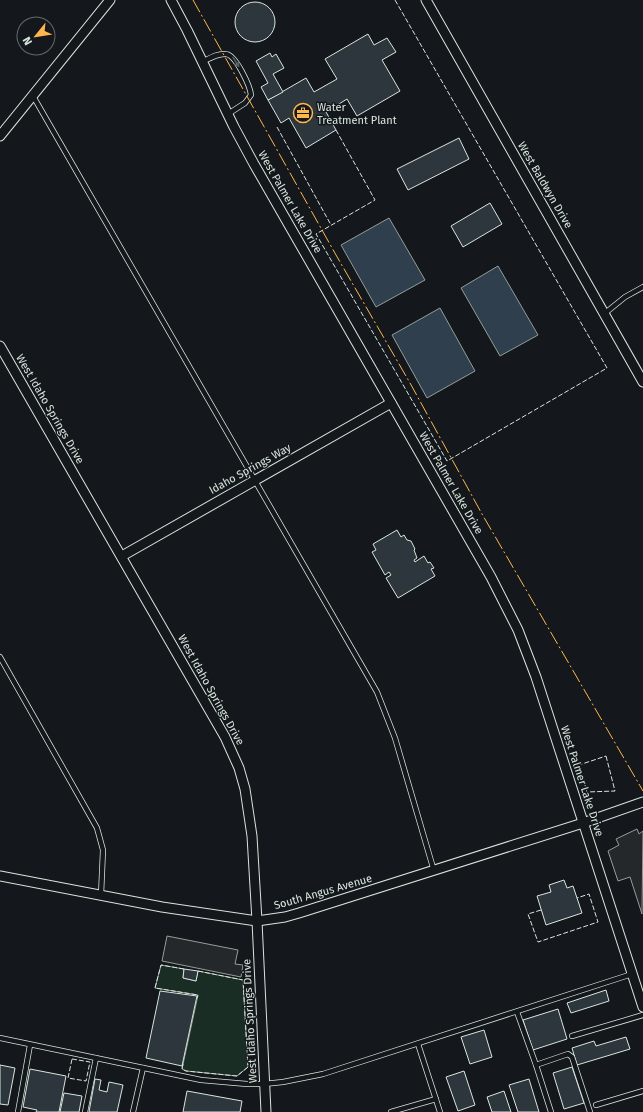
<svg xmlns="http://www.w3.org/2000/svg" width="643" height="1112" font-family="'Fira Sans',sans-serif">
  <rect width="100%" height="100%" fill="#14181c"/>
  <polygon fill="#1a2d24" stroke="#939e99" points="161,965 184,969 183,978 196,981 198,971 243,980 248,1067 237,1076 186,1071 182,1069 198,995 155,988"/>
  <g fill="#24282b" stroke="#939e99">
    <polygon points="637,829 639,834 643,831 642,914 630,877 618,881 608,851 619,845 616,839"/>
    <polygon points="167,936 238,950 235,964 243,965 241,977 162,961"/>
  </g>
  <g fill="#2f3f4d" stroke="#939e99">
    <polygon points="389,218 425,280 376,307 341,245"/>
    <polygon points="498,266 538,335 500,356 461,288"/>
    <polygon points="440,308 475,371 427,398 392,335"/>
  </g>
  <g fill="#2c363c" stroke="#d8e6dc">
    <circle cx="255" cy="22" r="20"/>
    <polygon points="368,34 374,45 387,38 396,52 382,60 400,91 357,116 347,99 326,112 336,130 306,148 289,118 281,123 268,100 306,78 314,92 337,79 325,59"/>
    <polygon points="270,53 272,57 276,54 284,68 273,74 283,92 268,100 261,87 268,83 256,61"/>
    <polygon points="459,138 469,159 408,190 397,169"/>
    <polygon points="490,203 502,224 463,247 451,226"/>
    <polygon points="397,530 401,537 404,535 407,540 411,541 415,549 414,550 417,558 414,560 415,562 424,556 428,563 430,562 434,568 431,569 435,576 398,598 386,578 391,575 389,572 385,575 372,552 376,550 373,544"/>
    <polygon points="564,880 567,888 573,886 582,913 546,925 537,896 551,892 549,885"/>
    <polygon points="184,969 198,971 196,981 183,978"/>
    <polygon points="606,990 609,1001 571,1013 567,1003"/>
    <polygon points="160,991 197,996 182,1066 146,1058"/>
    <polygon points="558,1009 567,1039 533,1050 523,1020"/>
    <polygon points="484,1030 492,1057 470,1064 461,1037"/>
    <polygon points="626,1037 630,1049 577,1065 572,1048 594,1041 596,1046"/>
    <polygon points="0,1065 15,1068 8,1105 0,1104"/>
    <polygon points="572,1067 584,1103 564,1109 553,1073"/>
    <polygon points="30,1069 66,1076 59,1112 36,1112 37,1110 23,1107"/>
    <polygon points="464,1071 475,1105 458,1111 446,1077"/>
    <polygon points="95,1079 101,1080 99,1090 107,1092 109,1082 123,1085 117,1112 89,1112"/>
    <polygon points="529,1079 539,1112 518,1112 509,1085"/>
    <polygon points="187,1091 242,1101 240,1112 183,1112"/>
    <polygon points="504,1091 511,1112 492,1112 487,1097"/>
    <polygon points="64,1093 82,1096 79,1112 60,1112"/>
  </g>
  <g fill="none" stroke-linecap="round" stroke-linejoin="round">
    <defs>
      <g id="lane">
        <path d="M202 62C210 58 218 53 226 54 236 55 250 86 251 95L245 103 228 114"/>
        <polyline points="33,96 377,692 395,738 434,871"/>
        <polyline points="604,314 625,297 643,287"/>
        <polyline points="0,657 97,828 103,850 101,895"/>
        <polyline points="517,1012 536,1065 568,1054 572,1057 590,1112"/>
        <polyline points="572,1036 643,1015"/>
        <polyline points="0,1038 201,1080 247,1084 264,1084 283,1082 323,1074 632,974"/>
        <polyline points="418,1044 440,1112"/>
        <polyline points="536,1065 551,1112"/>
        <polyline points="596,1105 643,1091"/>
        <polyline points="18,1112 30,1045"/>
        <polyline points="85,1112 96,1058"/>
        <polyline points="133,1112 143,1068"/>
        <polyline points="391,1112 436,1099"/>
      </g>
      <g id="street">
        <polyline points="171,0 187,30 234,127 254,164 491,577 518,630 536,677 643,1007"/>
        <polyline points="426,0 643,382"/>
        <polyline points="0,136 110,0"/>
        <polyline points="0,346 225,737 239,768 245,789 252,836 257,921 266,1112"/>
        <polyline points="122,556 391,403"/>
        <polyline points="0,876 162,907 257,921 285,917 299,913 583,823 643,802"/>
      </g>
    </defs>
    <use href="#lane" stroke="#d8e6dc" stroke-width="6"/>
    <use href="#street" stroke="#d8e6dc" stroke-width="11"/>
    <use href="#lane" stroke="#14181c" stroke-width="4.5"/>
    <use href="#street" stroke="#14181c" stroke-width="9"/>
    <g stroke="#d8e6dc" stroke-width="1" stroke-dasharray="5 2" stroke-linecap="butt">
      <polyline points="277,127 331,225"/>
      <polyline points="336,130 375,200 316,234 447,461 607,368 395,0"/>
      <polygon points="606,756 615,791 587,792 579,765"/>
      <polyline points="541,910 528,914 538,942 598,922 589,894 577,898"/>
      <polyline points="184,969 161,965 155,988 198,995 197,998"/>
      <polygon points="72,1059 90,1062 86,1081 68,1078"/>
      <polyline points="183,1064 182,1069 186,1071 237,1076 248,1067 243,980 198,971"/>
    </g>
    <polyline stroke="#ffb74d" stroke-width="1" stroke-dasharray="14 3 2 3" stroke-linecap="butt" points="193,0 336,255 410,383 482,514 643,791"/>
  </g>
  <defs><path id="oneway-solid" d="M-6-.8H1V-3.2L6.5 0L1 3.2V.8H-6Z"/></defs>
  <use fill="#59605f" href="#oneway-solid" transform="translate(236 62) rotate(58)"/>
  <defs>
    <symbol id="office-ring" viewBox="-11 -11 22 22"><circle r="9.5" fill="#14181c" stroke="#ffb74d" stroke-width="1.5"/><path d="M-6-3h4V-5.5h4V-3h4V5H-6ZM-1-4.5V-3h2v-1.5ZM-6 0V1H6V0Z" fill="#ffb74d"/></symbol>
  </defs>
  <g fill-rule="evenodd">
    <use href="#office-ring" x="292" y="102" width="22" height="22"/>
  </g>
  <g text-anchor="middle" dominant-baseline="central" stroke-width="3" stroke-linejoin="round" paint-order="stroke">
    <g font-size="11" fill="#d8e6dc" stroke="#14181c" text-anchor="start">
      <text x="317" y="107">Water<tspan x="317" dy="13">Treatment Plant</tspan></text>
    </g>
    <g font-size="11" fill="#d8e6dc" stroke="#14181c">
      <text transform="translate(545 185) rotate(60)">West Baldwyn Drive</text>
      <text transform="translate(290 202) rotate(60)">West Palmer Lake Drive</text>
      <text transform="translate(50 409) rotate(60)">West Idaho Springs Drive</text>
      <text transform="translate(250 469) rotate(-29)">Idaho Springs Way</text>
      <text transform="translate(451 483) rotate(60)">West Palmer Lake Drive</text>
      <text transform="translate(211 690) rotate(61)">West Idaho Springs Drive</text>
      <text transform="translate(582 781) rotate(72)">West Palmer Lake Drive</text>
      <text transform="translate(323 892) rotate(-16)">South Angus Avenue</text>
      <text transform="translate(250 1021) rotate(-93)">West Idaho Springs Drive</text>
    </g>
  </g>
  <g transform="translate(36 36) rotate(240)"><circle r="19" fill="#14181c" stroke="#626a69"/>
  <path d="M0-3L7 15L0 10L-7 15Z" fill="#ffb74d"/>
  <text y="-6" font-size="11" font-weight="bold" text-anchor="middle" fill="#d8e6dc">N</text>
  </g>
</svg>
